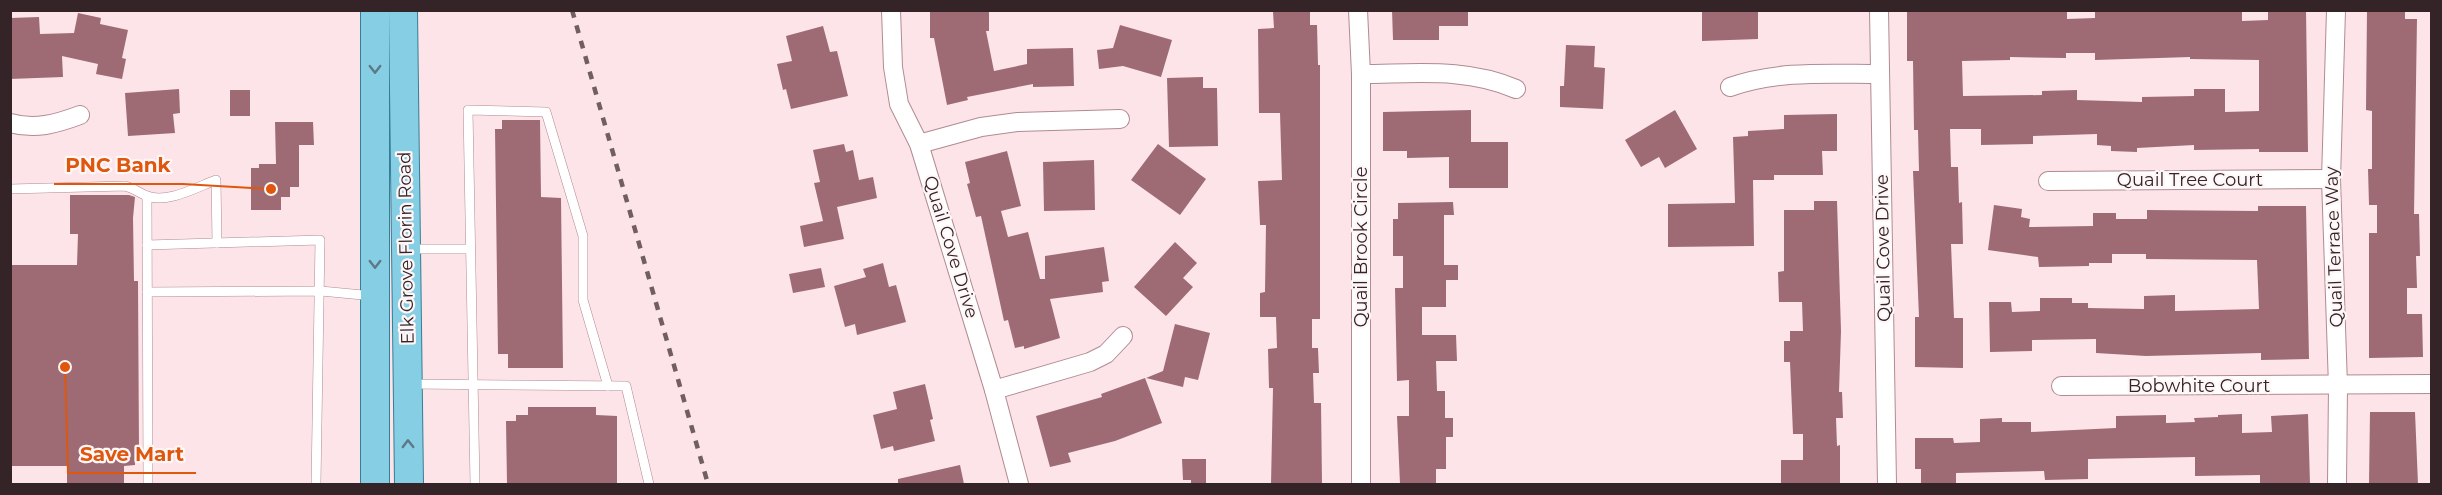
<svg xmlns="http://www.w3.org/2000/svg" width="2442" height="495" font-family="Montserrat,sans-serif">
  <rect width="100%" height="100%" fill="#fde4e8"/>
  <g fill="#9e6b75" fill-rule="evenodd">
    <polygon points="930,10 989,10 989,31 986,31 994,71 1027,64 1027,49 1073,48 1074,86 1033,87 1033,84 967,97 968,100 947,105 934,38 930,38"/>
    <polygon points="1392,10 1468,10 1468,26 1439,26 1439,40 1393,40"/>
    <polygon points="1702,10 1758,10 1758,39 1702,41"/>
    <path d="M2067 10V19L2095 18V10H2242V21L2268 20V10H2306L2308 152H2259V149L2194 150V145L2137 148V152L2111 151V146L2097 145V134L2033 136V144L1981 145V129H1950L1951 167H1958L1959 203 1962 202 1963 244H1951L1954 318H1963V368L1915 367V317H1919L1913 171H1919L1918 130H1914L1913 61H1907V11ZM2066 53H2095V60L2190 57V59L2259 60V111L2225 112V89H2194V96L2142 97V102L2077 100V90L2042 91V95L1963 96 1962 61 2010 60V57L2066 58Z"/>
    <polygon points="2367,10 2405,10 2405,19 2417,19 2414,214 2419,214 2420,256 2416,256 2417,288 2407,288 2407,314 2422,314 2423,357 2369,358 2369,233 2377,233 2377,205 2369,205 2368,169 2372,169 2372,111 2366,110"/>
    <polygon points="1310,11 1310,25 1317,25 1318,65 1320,65 1320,319 1312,319 1312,348 1318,348 1319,373 1313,373 1314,403 1321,403 1322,484 1271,484 1273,388 1269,388 1268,349 1277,348 1276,317 1260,317 1260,293 1265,292 1266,225 1260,225 1258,181 1282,180 1280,113 1259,113 1258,29 1274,28 1273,12"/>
    <polygon points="78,13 101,18 100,24 128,30 122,58 126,59 122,79 96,74 98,64 62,56 63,77 10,79 10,18 39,17 40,34 74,33"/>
    <polygon points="1120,25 1172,40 1161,77 1123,66 1099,69 1097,50 1113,48"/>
    <polygon points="823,26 830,52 837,51 848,96 791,109 786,89 783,90 777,64 792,61 786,36"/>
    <polygon points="1566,45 1595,46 1594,67 1605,68 1603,109 1560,107 1560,86 1564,86"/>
    <polygon points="1203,77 1203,88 1217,88 1218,146 1169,147 1167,78"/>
    <polygon points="179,89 180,113 173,114 175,133 128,136 125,93"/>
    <rect x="230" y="90" width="20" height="26"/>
    <polygon points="1471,110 1471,142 1508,142 1508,188 1449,188 1449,157 1407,158 1407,151 1383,151 1383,112"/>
    <polygon points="1675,110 1697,149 1665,168 1659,157 1641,167 1625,140"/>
    <polygon points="1837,114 1837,151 1822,151 1823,175 1774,175 1774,180 1753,180 1754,246 1668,247 1668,204 1735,203 1733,137 1748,136 1748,131 1784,129 1784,115"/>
    <polygon points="502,120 540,120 541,197 561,198 563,368 508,368 508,354 498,354 495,129 502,129"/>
    <polygon points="275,122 313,122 314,145 299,145 299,187 290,187 290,197 281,197 281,210 251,210 251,168 259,168 259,164 276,164"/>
    <polygon points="844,144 846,152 853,150 859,180 873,177 877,198 837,207 844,239 804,247 800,226 823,221 814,183 820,182 813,150"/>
    <polygon points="1158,144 1206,179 1180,215 1131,180"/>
    <polygon points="1007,151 1021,206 1001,211 1008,237 1028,232 1040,279 1045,279 1045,256 1104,247 1109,281 1102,282 1103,292 1050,299 1060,338 1024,349 1024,346 1015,348 1008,320 1004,321 981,216 976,217 967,184 970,183 965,162"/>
    <polygon points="1094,160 1095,210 1044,211 1043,162"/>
    <polygon points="70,195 129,195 135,197 133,218 134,281 138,281 139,452 135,452 135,465 124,466 124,484 67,484 67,466 10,466 10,265 77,265 78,234 70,234"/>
    <polygon points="1814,201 1837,201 1841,331 1839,392 1842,392 1843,418 1836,418 1837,446 1840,445 1840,484 1781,484 1781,460 1803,460 1803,434 1793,434 1790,362 1784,362 1784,341 1790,341 1790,331 1803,331 1802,302 1779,302 1778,272 1784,271 1784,210 1814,210"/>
    <polygon points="1453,202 1454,215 1444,215 1444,265 1458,265 1458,280 1446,280 1446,307 1422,307 1422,335 1456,335 1457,361 1436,361 1437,391 1445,391 1445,418 1453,418 1453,437 1446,437 1446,469 1436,469 1436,484 1400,484 1397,416 1409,416 1409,380 1397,381 1395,288 1403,288 1403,256 1393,256 1393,219 1398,219 1398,203"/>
    <polygon points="1994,205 2022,209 2021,217 2030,219 2029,227 2093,226 2093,213 2116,213 2116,219 2147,219 2147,210 2258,211 2258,206 2306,206 2309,359 2261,360 2261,353 2146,356 2096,353 2096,339 2032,340 2032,351 1990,352 1989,302 2011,302 2012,312 2040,311 2040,298 2072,298 2072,303 2088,303 2088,308 2144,309 2144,296 2175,295 2175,311 2259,309 2257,260 2146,259 2146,254 2112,254 2112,263 2089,263 2089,266 2039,267 2038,257 1988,250"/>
    <polygon points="1175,242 1197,263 1183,278 1193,287 1166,316 1134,287"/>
    <polygon points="883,263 889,287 896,285 906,322 857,335 855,324 845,327 834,286 866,277 863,269"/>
    <polygon points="821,268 825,287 793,293 789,274"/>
    <polygon points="1175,324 1210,333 1198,380 1185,377 1183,387 1146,378 1163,371"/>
    <polygon points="1145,378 1162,423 1115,441 1068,453 1071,462 1050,467 1036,416 1102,397 1101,394"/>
    <polygon points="925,384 933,419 930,420 935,441 894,451 893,446 881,449 873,415 897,409 893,392"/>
    <polygon points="528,407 596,407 596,415 617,416 617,484 507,484 506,421 516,421 516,415 528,415"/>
    <polygon points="2370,412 2415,412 2418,484 2369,484"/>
    <polygon points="2242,414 2242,433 2272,432 2271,416 2308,414 2310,484 2260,484 2260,475 2195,476 2195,457 2088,459 2088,479 2045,480 2044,471 1956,473 1956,484 1921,484 1921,469 1915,469 1915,438 1953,438 1954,443 1980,442 1980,419 2002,418 2002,422 2031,422 2031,432 2116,428 2116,416 2166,415 2166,423 2195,422 2194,418 2218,417 2218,415"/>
    <polygon points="1182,459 1206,459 1206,484 1191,484 1191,480 1183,480"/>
    <polygon points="960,465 964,484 898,484 898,479"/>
  </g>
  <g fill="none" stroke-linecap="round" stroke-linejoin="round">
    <defs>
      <g id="lane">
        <path d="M10 189 125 186C134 188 139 193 147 196 167 204 197 187 216 180L217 243"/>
        <polyline points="147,196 148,484"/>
        <polyline points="147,245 320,240 316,484"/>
        <polyline points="408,249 470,249"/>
        <polyline points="147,292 321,291 373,296"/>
        <polyline points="410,384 626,386 649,484"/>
        <polyline points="475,484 468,110 546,112 583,236 583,300 608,386"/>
      </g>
      <g id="street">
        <polyline points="891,10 893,67 899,104 919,144 994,390 1019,484"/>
        <polyline points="1358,10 1361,74 1361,484"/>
        <polyline points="1879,10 1887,484"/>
        <polyline points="2336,10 2331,179 2338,386 2337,484"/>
        <path d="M1361 74C1414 74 1466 67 1516 89"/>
        <path d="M1730 87C1778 70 1829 74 1880 74"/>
        <path d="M10 123C35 130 56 124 80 115"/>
        <polyline points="919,144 981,127 1018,122 1120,119"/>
        <polyline points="2048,181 2331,179"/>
        <polyline points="2061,386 2432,384"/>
        <polyline points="994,390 1090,362 1106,354 1123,336"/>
      </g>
      <g id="primary">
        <polyline points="375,10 375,484"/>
        <polyline points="403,10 409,484"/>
      </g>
    </defs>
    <use href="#lane" stroke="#b08b91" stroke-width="10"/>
    <use href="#street" stroke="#b08b91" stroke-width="20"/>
    <use href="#primary" stroke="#357e96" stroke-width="30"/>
    <use href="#lane" stroke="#fff" stroke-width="9"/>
    <use href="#street" stroke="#fff" stroke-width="18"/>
    <use href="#primary" stroke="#86cee4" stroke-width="28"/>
    <polyline stroke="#715e61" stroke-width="4.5" stroke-dasharray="8 8" stroke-linecap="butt" points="572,10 708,484"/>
  </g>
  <defs><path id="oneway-chevron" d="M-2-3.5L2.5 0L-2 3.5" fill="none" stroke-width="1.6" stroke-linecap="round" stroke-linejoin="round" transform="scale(1.5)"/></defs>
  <g stroke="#5d7986">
    <use href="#oneway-chevron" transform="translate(375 69) rotate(90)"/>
    <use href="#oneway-chevron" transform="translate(375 264) rotate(90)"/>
    <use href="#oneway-chevron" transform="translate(408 444) rotate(-91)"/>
  </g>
  <g text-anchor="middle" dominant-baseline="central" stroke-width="4.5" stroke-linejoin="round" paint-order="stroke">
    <g font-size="18" fill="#342427" stroke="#fef6f7">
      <text x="2190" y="180">Quail Tree Court</text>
      <text transform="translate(951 247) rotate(73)">Quail Cove Drive</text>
      <text transform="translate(1361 247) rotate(-90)">Quail Brook Circle</text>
      <text transform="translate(2334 247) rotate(-92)">Quail Terrace Way</text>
      <text transform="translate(406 248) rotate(-91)">Elk Grove Florin Road</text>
      <text transform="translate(1883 248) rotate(-91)">Quail Cove Drive</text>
      <text x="2199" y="386">Bobwhite Court</text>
    </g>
  </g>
  <path fill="none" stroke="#df560d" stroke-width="2" d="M271 189L183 184H54M65 367L68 473H196"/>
  <g fill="#df560d" stroke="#fef6f7" stroke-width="2">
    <circle cx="271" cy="189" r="6"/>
    <circle cx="65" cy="367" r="6"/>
  </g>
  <g font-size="20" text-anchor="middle" font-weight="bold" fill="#df560d" stroke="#fef6f7" stroke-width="4.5" stroke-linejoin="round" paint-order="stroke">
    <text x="118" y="172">PNC Bank</text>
    <text x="132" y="461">Save Mart</text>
  </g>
  <rect width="2442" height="495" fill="none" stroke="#342427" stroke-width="24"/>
</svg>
